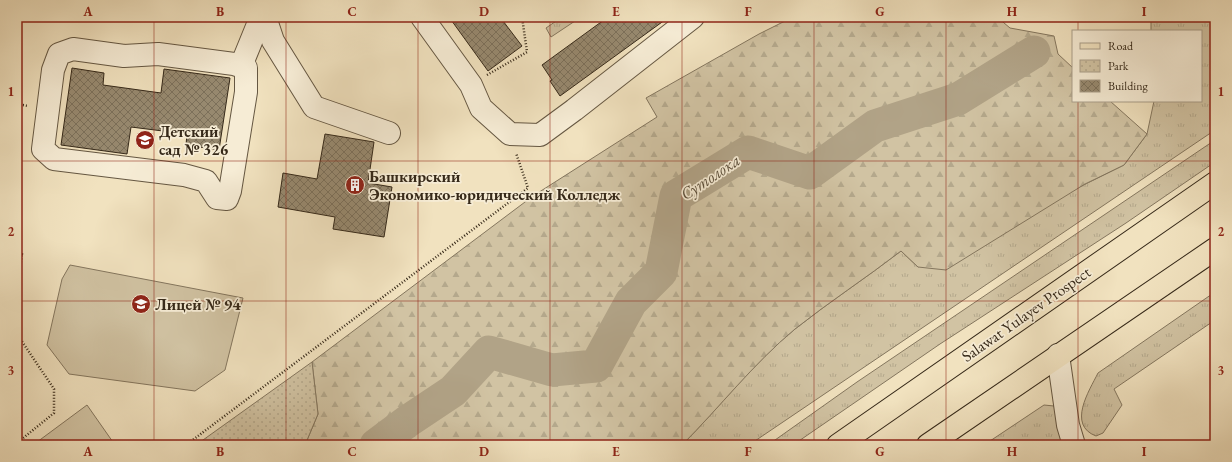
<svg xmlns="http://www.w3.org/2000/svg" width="1232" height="462" font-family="'EB Garamond',serif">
  <defs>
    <pattern id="grass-tufts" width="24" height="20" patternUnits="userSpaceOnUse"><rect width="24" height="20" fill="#d1c3a3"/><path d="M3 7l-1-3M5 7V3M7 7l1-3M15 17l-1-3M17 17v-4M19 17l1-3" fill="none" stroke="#b4a88c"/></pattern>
    <pattern id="forest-firs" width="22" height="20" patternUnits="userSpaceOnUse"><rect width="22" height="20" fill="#d1c3a3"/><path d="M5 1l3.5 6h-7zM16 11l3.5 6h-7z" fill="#b4a88c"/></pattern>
    <pattern id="park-dots" width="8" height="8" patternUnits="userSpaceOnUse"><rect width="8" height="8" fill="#d1c3a3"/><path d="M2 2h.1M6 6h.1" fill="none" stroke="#b4a88c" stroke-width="1.8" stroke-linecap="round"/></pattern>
    <pattern id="building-cross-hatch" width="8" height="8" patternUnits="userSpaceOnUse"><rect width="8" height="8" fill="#97896f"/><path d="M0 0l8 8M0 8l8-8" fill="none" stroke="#7c705a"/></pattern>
  </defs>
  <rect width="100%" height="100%" fill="#f1e2bf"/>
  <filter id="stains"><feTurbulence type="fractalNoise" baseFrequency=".005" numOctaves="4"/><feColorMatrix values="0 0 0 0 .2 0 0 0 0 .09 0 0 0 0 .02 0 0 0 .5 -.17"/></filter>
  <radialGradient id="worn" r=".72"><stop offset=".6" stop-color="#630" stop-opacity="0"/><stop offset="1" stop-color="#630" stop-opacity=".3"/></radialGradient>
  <g fill="url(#grass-tufts)" stroke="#84765e">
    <polygon points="562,17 581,17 551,37 546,28"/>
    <path d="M1151 17H1215V130L749 445H682C720 407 753 363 795 329 829 302 866 278 901 251L918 267 1124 165 1147 134 1154 101H1201V31H1151Z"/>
    <polygon points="1215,140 1215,162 1126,223 940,344 793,445 768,445 857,382"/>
    <path d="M1215 292V320L1114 389 1122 405 1103 433 1096 436C1067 425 1089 391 1098 373Z"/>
    <polygon points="1044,405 1054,406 1059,414 1063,445 984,445"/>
  </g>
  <path fill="url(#forest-firs)" stroke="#84765e" d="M793 17H997L1010 28 1054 36 1058 54 1073 68V101H1110L1147 134 1124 165 1085 184 946 270 918 267 901 251C866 278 829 302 795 329 753 364 720 407 682 445H305L318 414 312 362 533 196 657 117 646 98 759 34Z"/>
  <polygon fill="url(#park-dots)" stroke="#84765e" points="312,362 318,414 305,445 196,445"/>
  <g fill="#d1c3a3" stroke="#84765e">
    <polygon points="70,265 243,298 225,370 195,391 69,374 47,345 62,279"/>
    <polygon points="87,405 115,445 33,445"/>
  </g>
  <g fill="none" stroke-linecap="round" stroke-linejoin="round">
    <polyline stroke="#b1a387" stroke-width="33" points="376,445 408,421 453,391 489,352 552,370 596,366 631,302 661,272 676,196 748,152 810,173 875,126 958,99 1034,52"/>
  </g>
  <g fill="url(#building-cross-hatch)" stroke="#362919">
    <polygon points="449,17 500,17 522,46 488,71"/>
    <polygon points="608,17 669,17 560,96 550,81 552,80 542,65"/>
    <polygon points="72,68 104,73 103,85 161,93 164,69 230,78 219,150 186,145 187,134 131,127 127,154 61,145"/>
    <polygon points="325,134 374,142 368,183 392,187 384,237 333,229 335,217 278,207 283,173 317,179"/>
  </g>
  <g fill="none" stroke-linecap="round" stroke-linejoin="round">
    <defs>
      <g id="minor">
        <polyline points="265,17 273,41 314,107 389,133"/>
        <polyline points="422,17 471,85 481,108 510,134 540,135 574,110 693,17"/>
        <polygon points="73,49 124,56 158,54 234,64 246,68 246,92 230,191 227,199 217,198 206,181 184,175 54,159 43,149 53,70 59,54"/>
        <polyline points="241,66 261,17"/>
        <polyline points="1058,355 1068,425 1074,445"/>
      </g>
      <g id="major">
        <polyline points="838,445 1215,183"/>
        <polyline points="928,445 1215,249"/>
      </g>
    </defs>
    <use href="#minor" stroke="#655742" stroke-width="24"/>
    <use href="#major" stroke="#362919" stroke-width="24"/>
    <g stroke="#362919" stroke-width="2.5" stroke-dasharray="1 2" stroke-linecap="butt">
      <polyline points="487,75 527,52 522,17"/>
      <polyline points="17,104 28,106"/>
      <polyline points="17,246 22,254 17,258"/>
      <polyline points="17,289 22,254"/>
      <polyline points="17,334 54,389 54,413 17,443"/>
      <polyline points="186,445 528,188 516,153"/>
    </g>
    <use href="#minor" stroke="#f6ecd5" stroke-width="22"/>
    <use href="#major" stroke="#f1e2bf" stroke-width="22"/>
  </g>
  <path fill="none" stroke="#8f2418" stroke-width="1" stroke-opacity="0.55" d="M154 17V445M286 17V445M418 17V445M550 17V445M682 17V445M814 17V445M946 17V445M1078 17V31M1078 101V445M17 161H1215M17 301H1215"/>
  <defs>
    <symbol id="school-disc" viewBox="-11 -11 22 22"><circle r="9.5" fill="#8f2418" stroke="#f6ecd5"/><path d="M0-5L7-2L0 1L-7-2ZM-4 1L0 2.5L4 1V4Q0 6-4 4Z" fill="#fff"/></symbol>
    <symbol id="building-disc" viewBox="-11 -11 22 22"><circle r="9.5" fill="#8f2418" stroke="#f6ecd5"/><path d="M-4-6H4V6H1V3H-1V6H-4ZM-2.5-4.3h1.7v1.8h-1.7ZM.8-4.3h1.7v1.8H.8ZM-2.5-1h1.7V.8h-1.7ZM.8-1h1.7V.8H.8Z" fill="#fff"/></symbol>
  </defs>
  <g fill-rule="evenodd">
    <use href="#school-disc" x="134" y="129" width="22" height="22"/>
    <use href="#building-disc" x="344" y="174" width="22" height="22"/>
    <use href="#school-disc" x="130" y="293" width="22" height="22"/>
  </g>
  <g text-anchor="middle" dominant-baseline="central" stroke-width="3.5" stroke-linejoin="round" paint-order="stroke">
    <g font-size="16" font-weight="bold" fill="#362919" stroke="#f6ecd5" text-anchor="start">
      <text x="159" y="131">Детский<tspan x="159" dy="18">сад № 326</tspan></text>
      <text x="369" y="176">Башкирский<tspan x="369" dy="18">Экономико-юридический Колледж</tspan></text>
      <text x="155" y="304">Лицей № 94</text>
    </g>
    <g font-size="16" fill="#362919" stroke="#f6ecd5">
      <text transform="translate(1026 314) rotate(-35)">Salawat Yulayev Prospect</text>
    </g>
    <g font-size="17" font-style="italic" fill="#5b4e3a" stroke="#f6ecd5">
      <text transform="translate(710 177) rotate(-34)">Сутолока</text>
    </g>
  </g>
  <rect width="1232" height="462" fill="none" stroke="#f1e2bf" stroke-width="44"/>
  <rect x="1072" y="30" width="130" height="72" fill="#f6ecd5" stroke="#a99e8a"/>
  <rect x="1080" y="43" width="20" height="6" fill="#f1e2bf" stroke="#a99e8a"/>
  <text x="1108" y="50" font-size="12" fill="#362919">Road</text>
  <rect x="1080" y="60" width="20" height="12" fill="url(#park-dots)" stroke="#a99e8a"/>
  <text x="1108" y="70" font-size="12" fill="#362919">Park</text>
  <rect x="1080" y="80" width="20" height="12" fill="url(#building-cross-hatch)" stroke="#a99e8a"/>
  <text x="1108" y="90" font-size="12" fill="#362919">Building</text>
  <rect x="22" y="22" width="1188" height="418" fill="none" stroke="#8f2418" stroke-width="1.5"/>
  <g font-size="13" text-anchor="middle" font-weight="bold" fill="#8f2418">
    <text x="88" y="16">A</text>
    <text x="220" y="16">B</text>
    <text x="352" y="16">C</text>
    <text x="484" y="16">D</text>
    <text x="616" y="16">E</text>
    <text x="748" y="16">F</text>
    <text x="880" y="16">G</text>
    <text x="1012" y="16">H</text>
    <text x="1144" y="16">I</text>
    <text x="11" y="96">1</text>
    <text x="1221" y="96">1</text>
    <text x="11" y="236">2</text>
    <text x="1221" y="236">2</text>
    <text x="11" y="375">3</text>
    <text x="1221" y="375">3</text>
    <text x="88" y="456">A</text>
    <text x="220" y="456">B</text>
    <text x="352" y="456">C</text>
    <text x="484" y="456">D</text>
    <text x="616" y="456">E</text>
    <text x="748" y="456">F</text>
    <text x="880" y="456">G</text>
    <text x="1012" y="456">H</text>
    <text x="1144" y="456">I</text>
  </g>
  <rect width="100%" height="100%" filter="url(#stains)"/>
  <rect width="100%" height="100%" fill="url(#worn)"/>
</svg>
